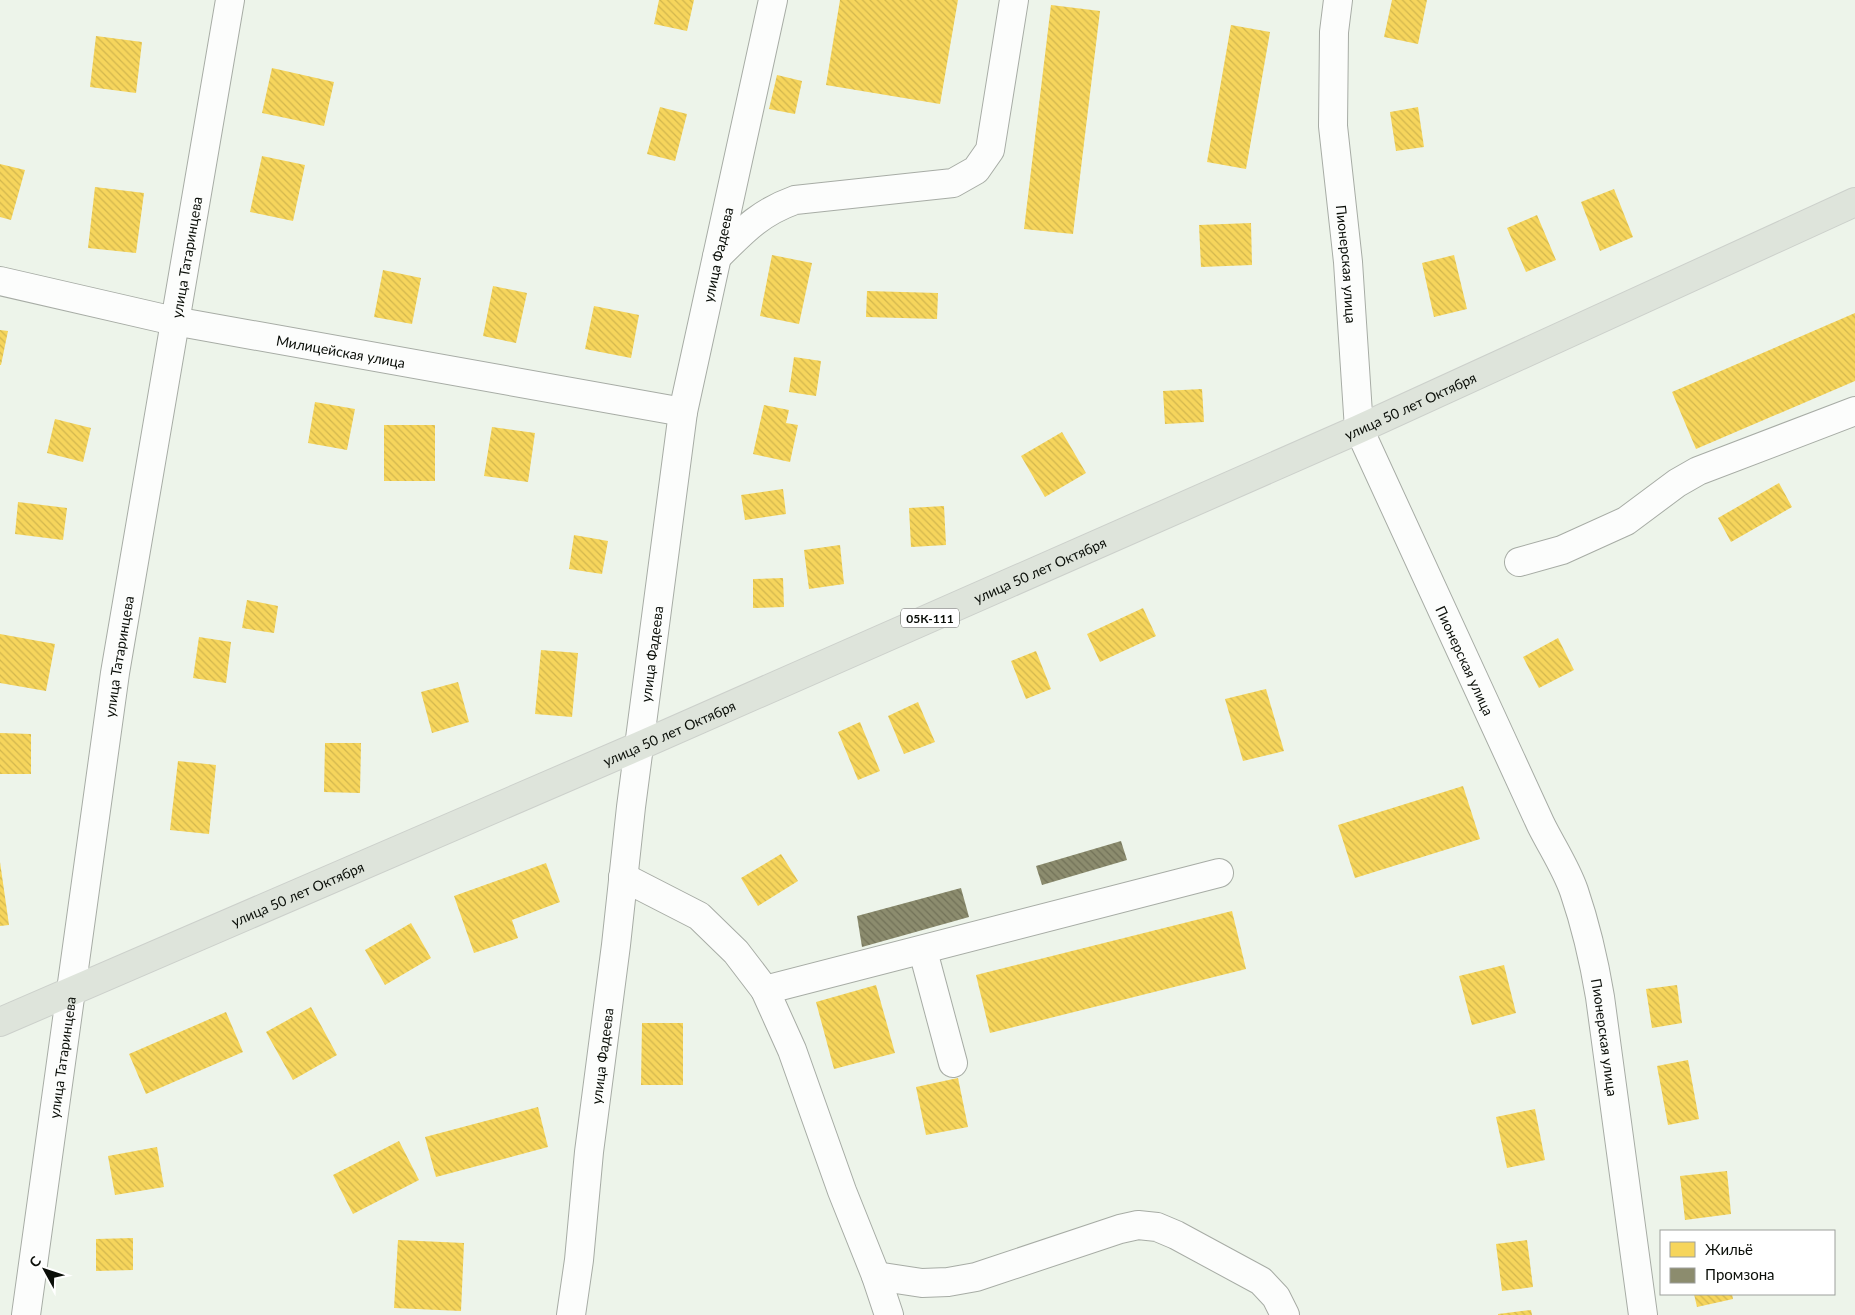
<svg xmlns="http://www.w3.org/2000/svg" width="1855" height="1315" font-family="Lato,sans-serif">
  <defs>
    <pattern id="homes-back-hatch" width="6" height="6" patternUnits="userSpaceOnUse" patternTransform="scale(1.25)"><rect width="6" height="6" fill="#f6d55c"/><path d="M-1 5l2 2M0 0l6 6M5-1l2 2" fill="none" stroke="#d2b64e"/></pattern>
    <pattern id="industry-back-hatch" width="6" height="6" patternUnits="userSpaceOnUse" patternTransform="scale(1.25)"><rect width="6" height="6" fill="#8c8c6e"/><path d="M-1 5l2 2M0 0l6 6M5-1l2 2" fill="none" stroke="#717158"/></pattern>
  </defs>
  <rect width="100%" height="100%" fill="#edf4ea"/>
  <g fill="url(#homes-back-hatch)">
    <polygon points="659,0 694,0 687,31 654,24"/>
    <polygon points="840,0 958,0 940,104 826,85"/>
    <polygon points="1392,0 1427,0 1418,44 1384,37"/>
    <polygon points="1051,5 1100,11 1073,234 1024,229"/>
    <polygon points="1231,25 1270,32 1246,169 1207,162"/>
    <polygon points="96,36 142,42 136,93 90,87"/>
    <polygon points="272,68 334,82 324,126 262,113"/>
    <polygon points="777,75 802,81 795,114 769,109"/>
    <polygon points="660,107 687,114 675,161 647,154"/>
    <polygon points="1418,107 1424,147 1396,151 1390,112"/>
    <polygon points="262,156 305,165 293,221 250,212"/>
    <polygon points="0,164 25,170 11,220 0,217"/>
    <polygon points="95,187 144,193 136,253 88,248"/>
    <polygon points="1614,189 1633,237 1600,251 1581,202"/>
    <polygon points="1537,215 1556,260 1526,272 1507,228"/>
    <polygon points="1251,223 1252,265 1201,267 1199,225"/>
    <polygon points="772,255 812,263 799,324 760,316"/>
    <polygon points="1454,255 1467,309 1434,317 1422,263"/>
    <polygon points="383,270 421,278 412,324 374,317"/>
    <polygon points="493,286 527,293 516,343 483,336"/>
    <polygon points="867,291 938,293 937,319 866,317"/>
    <polygon points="594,306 639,315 631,358 585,349"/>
    <polygon points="1855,313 1855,381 1696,449 1672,392"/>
    <polygon points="0,330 8,331 1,365 0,365"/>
    <polygon points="794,357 821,361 816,396 789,392"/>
    <polygon points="1202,389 1204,422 1165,424 1163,391"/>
    <polygon points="315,402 355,409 347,450 308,443"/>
    <polygon points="764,405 789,410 786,423 798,425 790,462 753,454"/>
    <polygon points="55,419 91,428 83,462 47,453"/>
    <rect x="384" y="425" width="51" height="56"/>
    <polygon points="492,427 535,433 528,482 484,476"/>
    <polygon points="1062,432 1086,473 1045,497 1021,456"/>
    <polygon points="1779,483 1792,507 1731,542 1718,518"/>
    <polygon points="783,489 786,514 745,520 741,495"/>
    <polygon points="18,502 67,508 63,540 15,534"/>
    <polygon points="944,506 946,545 911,547 909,508"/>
    <polygon points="574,535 608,541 602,574 569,569"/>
    <polygon points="840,545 844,584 809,589 804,550"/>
    <polygon points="783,578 784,607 753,608 753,579"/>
    <polygon points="247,600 278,606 274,633 242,628"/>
    <polygon points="1143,608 1156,636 1100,662 1087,634"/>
    <polygon points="0,634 55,644 46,691 0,683"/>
    <polygon points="199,637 231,642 226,683 193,678"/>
    <polygon points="1558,638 1574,670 1539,688 1523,657"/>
    <polygon points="541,650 578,653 572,717 535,714"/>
    <polygon points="1036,651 1051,689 1026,699 1011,661"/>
    <polygon points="458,682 469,722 432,733 421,692"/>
    <polygon points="1266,689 1284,751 1243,761 1225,699"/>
    <polygon points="918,702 935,742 904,754 888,716"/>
    <polygon points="860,722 880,771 858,780 838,732"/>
    <polygon points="0,733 31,734 31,774 0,774"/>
    <polygon points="325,743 361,743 360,793 324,792"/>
    <polygon points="178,761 216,765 209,834 170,830"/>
    <polygon points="1463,786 1480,839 1355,878 1338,825"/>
    <polygon points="781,854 798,881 758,906 741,878"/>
    <polygon points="0,862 9,925 0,926"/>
    <polygon points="546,863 560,902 512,920 518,938 474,953 454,896"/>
    <polygon points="1232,911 1246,969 990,1033 976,975"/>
    <polygon points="411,923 431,958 385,985 365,950"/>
    <polygon points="1504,965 1516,1013 1472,1025 1459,976"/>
    <polygon points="876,985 895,1053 834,1069 816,1002"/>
    <polygon points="1677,985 1682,1023 1652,1028 1646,989"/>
    <polygon points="311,1007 337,1055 293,1080 266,1032"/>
    <polygon points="226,1012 243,1052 146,1094 129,1054"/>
    <polygon points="642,1023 683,1023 683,1085 641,1085"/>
    <polygon points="1688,1060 1699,1119 1668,1125 1657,1066"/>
    <polygon points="958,1078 968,1127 926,1135 916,1087"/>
    <polygon points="538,1107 548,1147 436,1177 425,1137"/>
    <polygon points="1535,1109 1545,1160 1507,1168 1496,1117"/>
    <polygon points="399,1141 419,1180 353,1214 333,1175"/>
    <polygon points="157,1147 164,1187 115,1195 108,1156"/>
    <polygon points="1727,1171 1731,1214 1685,1220 1680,1176"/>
    <polygon points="133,1238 133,1270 96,1271 96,1239"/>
    <polygon points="398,1240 464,1243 461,1311 394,1308"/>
    <polygon points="1527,1240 1533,1287 1502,1291 1496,1244"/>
    <polygon points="1694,1294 1732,1294 1733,1299 1697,1307"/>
    <polygon points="1531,1310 1532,1315 1498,1315 1498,1314"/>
  </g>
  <g fill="url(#industry-back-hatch)">
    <polygon points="1121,841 1127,860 1042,885 1036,866"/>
    <polygon points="961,888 969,917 862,947 857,916"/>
  </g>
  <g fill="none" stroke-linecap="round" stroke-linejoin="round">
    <defs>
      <g id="minor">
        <path id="s1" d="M1338 0 1334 32 1333 126 1348 262 1359 429 1541 825C1552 847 1566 868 1574 891 1586 926 1594 961 1600 997L1643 1315"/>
        <path d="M717 257C743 231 759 213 795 200L953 183 976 170 990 150 1014 0"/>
        <path id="s2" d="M0 281 174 321 683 412"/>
        <polyline points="1519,562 1562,550 1626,521 1677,483 1698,471 1855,411"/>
        <polyline points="623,877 699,916 736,952 765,990 792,1050 842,1191 876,1276 889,1315"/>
        <polyline points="923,951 953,1063"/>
        <polyline points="765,990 1219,873"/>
        <polyline points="876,1276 922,1283 948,1282 976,1277 1120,1229 1138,1225 1157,1227 1176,1235 1261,1281 1276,1297 1285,1315"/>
        <path id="s3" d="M26 1315 115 673 230 0"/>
        <path id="s4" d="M571 1315 579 1260 589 1152 616 945 631 807 683 412 773 0"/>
      </g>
      <g id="major">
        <path id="s5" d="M0 1022 639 746 1359 429 1855 202"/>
      </g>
    </defs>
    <use href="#minor" stroke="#a7aca5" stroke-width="30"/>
    <use href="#major" stroke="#ccd0cb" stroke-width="30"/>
    <use href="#minor" stroke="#fcfdfc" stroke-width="28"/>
    <use href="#major" stroke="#dee4db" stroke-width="28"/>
  </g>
  <g text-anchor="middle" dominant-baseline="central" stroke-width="5" stroke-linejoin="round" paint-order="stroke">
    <rect fill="#fff" stroke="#545652" stroke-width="1" x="901" y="608.5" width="58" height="19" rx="4"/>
    <g font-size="12" font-weight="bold" fill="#0a0e08">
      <text x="930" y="618">05К-111</text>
    </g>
    <g font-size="14" fill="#0a0e08" stroke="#fff">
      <text stroke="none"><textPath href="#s4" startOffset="1071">улица Фадеева</textPath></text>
      <text stroke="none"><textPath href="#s3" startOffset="1070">улица Татаринцева</textPath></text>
      <text stroke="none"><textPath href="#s1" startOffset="265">Пионерская улица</textPath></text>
      <text stroke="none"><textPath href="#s2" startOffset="348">Милицейская улица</textPath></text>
      <text stroke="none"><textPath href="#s5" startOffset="1539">улица 50 лет Октября</textPath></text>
      <text stroke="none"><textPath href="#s5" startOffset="1134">улица 50 лет Октября</textPath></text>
      <text stroke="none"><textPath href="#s4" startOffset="666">улица Фадеева</textPath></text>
      <text stroke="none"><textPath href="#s3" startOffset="665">улица Татаринцева</textPath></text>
      <text stroke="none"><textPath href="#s1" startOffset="685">Пионерская улица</textPath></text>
      <text stroke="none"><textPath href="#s5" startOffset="729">улица 50 лет Октября</textPath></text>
      <text stroke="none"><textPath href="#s5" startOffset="324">улица 50 лет Октября</textPath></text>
      <text stroke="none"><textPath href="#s1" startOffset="1090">Пионерская улица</textPath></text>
      <text stroke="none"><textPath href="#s4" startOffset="261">улица Фадеева</textPath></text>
      <text stroke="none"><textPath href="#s3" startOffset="260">улица Татаринцева</textPath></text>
    </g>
  </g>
  <rect x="1660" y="1230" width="175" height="65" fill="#ffffff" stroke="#9d9f9c"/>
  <rect x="1670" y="1242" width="25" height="15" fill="#f6d55c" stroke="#9d9f9c"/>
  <text x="1705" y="1255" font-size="15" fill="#0a0e08">Жильё</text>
  <rect x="1670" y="1268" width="25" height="15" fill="#8c8c6e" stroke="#9d9f9c"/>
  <text x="1705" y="1280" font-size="15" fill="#0a0e08">Промзона</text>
  <g transform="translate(45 1270) rotate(310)" stroke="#ffffff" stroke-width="4" paint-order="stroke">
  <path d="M0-4L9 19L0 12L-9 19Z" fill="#0a0e08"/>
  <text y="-8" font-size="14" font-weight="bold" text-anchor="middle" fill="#0a0e08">С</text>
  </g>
</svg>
